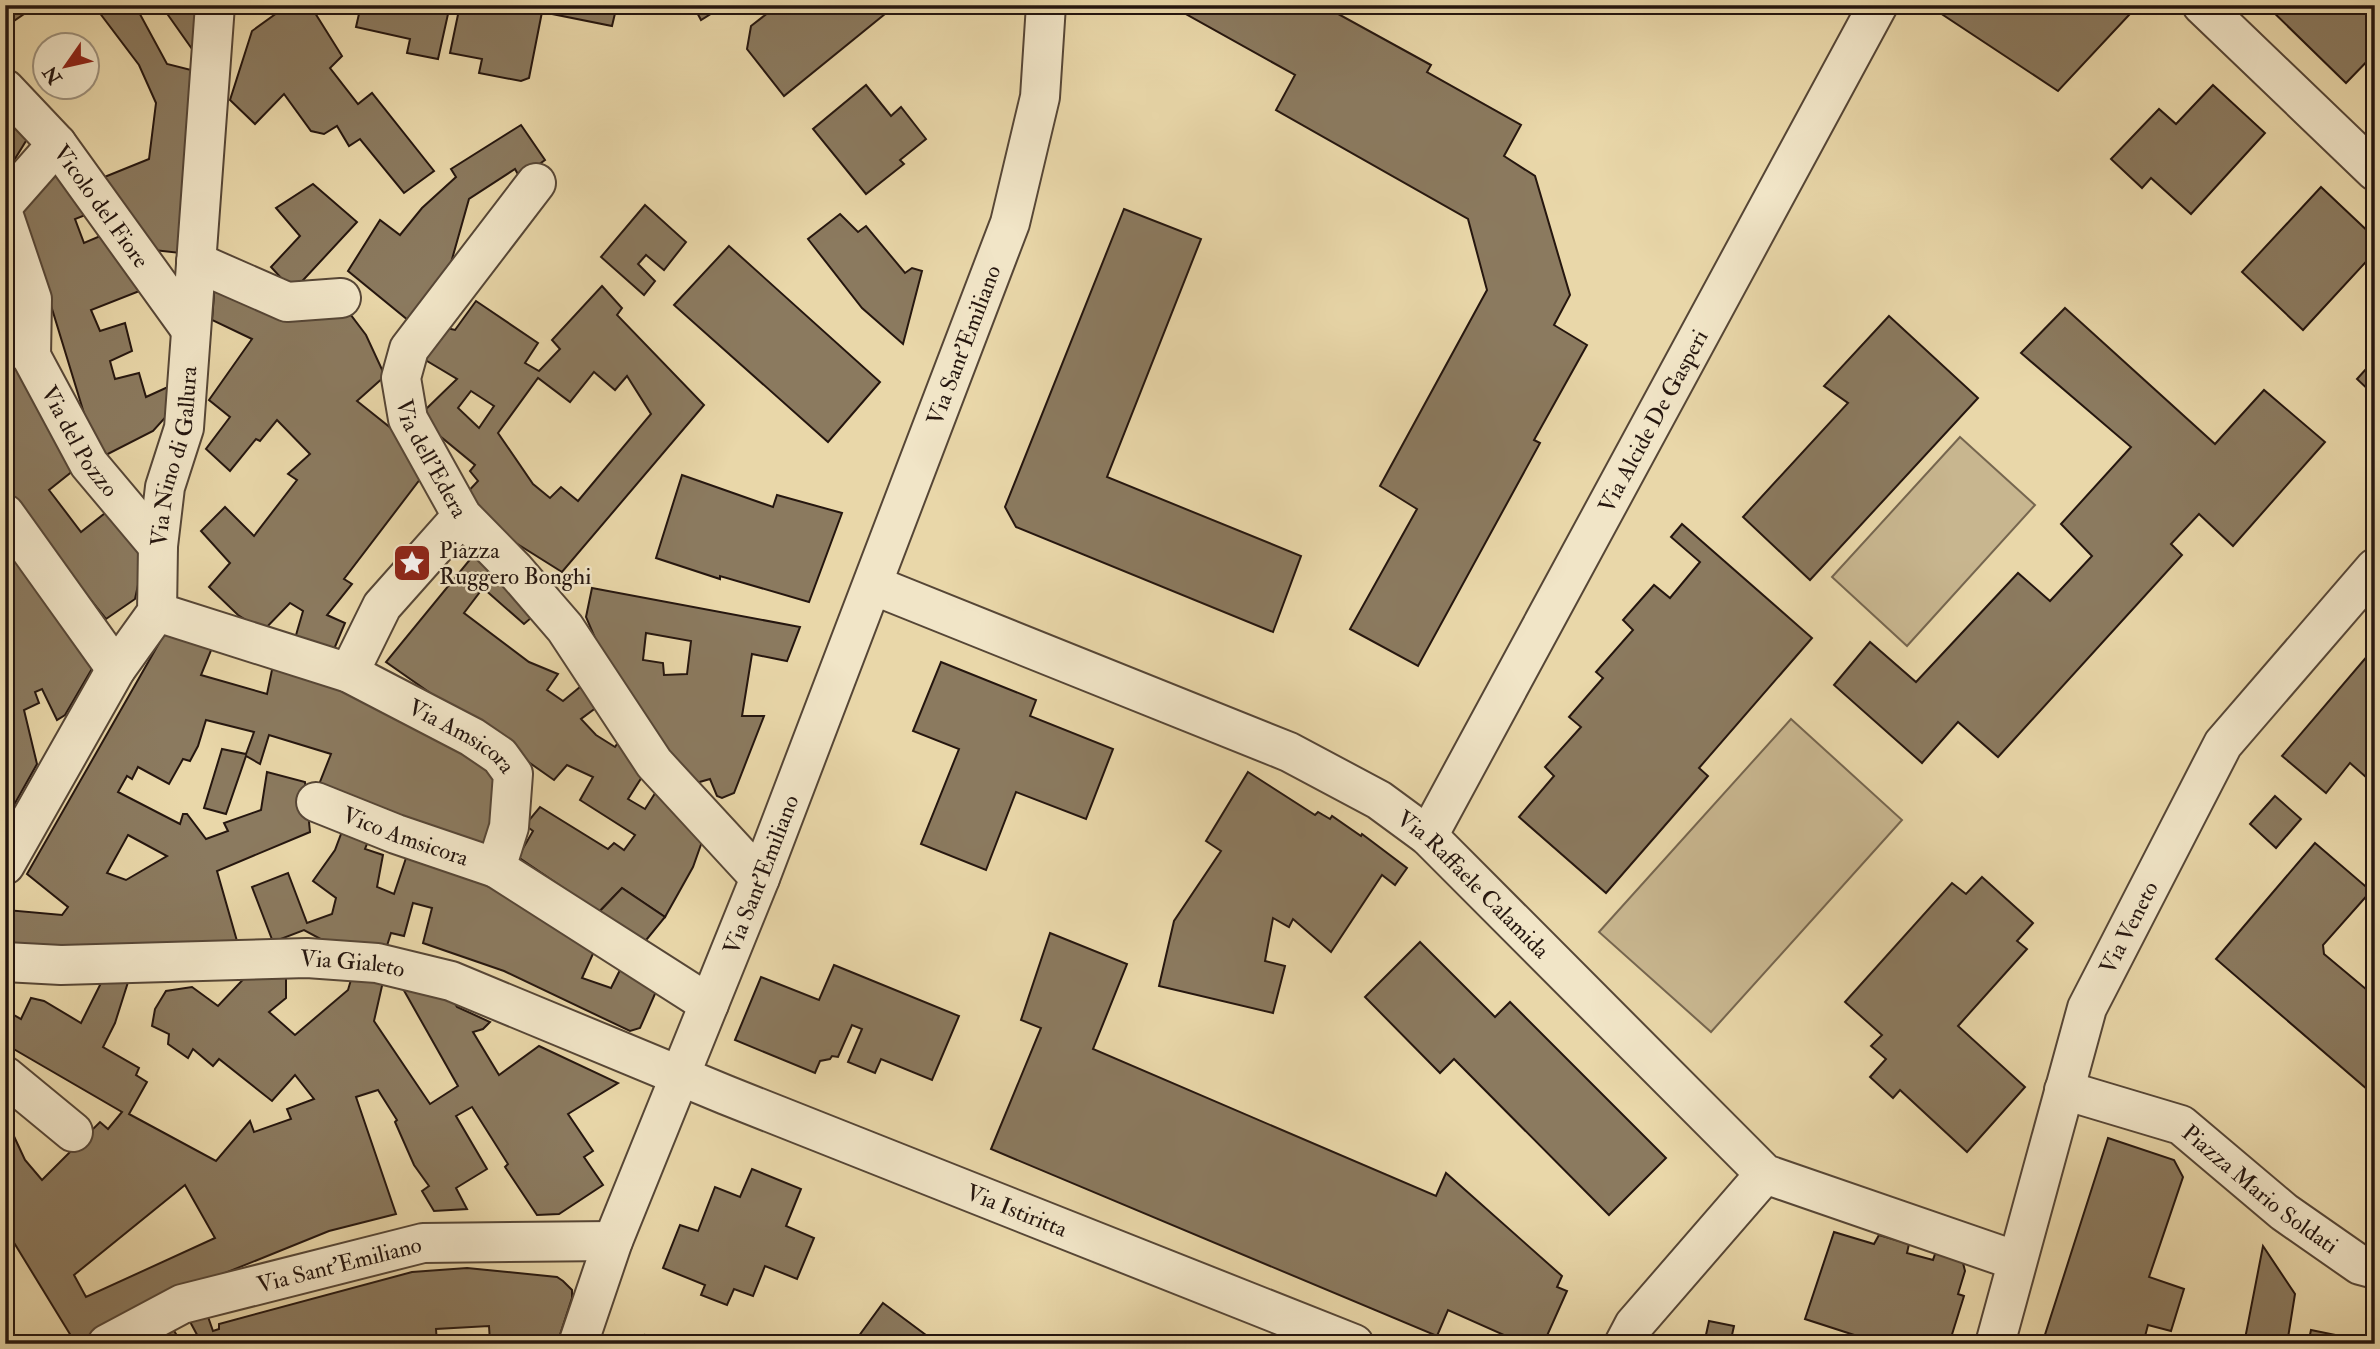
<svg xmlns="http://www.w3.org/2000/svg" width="2380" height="1349" font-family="'IM FELL Double Pica',serif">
  <rect width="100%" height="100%" fill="#e9d7a9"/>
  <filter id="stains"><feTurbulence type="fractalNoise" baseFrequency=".00286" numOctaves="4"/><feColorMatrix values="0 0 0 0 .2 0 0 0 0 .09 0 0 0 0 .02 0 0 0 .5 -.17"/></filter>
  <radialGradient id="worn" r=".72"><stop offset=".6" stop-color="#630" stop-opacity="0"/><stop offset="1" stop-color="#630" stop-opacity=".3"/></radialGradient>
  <g fill="#c8b68f" stroke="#76664f" stroke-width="2">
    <polygon points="1960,437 2035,505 1907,646 1832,577"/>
    <polygon points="1791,719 1902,820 1711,1032 1599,932"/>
  </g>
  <g fill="#8b7a5f" stroke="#25160f" stroke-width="2" fill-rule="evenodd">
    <polygon points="5,5 17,5 24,14 5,27"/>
    <polygon points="110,5 135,5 167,64 195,71 180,253 154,250 102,178 149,159 156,103 139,65 99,12"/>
    <polygon points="161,5 200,5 197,48 192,49"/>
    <polygon points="288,5 310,5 342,56 330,68 358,104 372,93 434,171 404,193 360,139 349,146 337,126 324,134 311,131 284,94 255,124 230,100 252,31"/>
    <polygon points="361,5 450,5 438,59 407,53 410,39 356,27"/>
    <polygon points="460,5 617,5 612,26 542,12 529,78 521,81 479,73 482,59 450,53"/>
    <polygon points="693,5 725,5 701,20"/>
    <polygon points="778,5 896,5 784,96 747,49 751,26"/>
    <polygon points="1179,5 1322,5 1431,65 1427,72 1521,125 1504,156 1535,176 1570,295 1554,325 1587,345 1534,440 1540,443 1418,666 1350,629 1417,509 1380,486 1487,290 1468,219 1276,110 1295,75 1177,9"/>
    <polygon points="1928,5 2119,5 2129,15 2058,91"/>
    <polygon points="2266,5 2375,5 2375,53 2346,83"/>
    <polygon points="866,85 891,116 901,107 926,139 900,160 904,164 866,194 813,129"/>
    <polygon points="2213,85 2265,133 2191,214 2151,178 2142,188 2111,159 2159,109 2176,124"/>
    <polygon points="5,110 29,136 5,175"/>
    <polygon points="521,125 545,160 520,178 515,169 469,199 447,277 414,325 348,271 380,220 400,235 422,208 456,177 451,169"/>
    <polygon points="65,163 88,214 75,219 84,243 105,234 142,290 91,310 100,331 125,323 132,351 110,361 115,379 139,373 146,397 170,386 172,410 153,431 98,459 19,201"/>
    <polygon points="313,184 357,222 293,291 271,267 300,236 276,208"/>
    <polygon points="2321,187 2375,238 2375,252 2303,330 2242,272"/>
    <polygon points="645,205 686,242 664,270 646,255 638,264 655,281 644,295 601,257"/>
    <polygon points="1124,209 1201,239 1107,477 1301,556 1273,632 1016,527 1005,507"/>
    <polygon points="840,214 858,232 866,226 905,273 912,268 922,271 903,344 862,308 808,239"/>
    <polygon points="729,246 880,382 828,442 674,305"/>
    <polygon points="215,282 344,306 366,335 385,376 357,401 392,429 424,474 344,579 352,584 327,615 345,623 332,654 294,642 303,611 290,603 263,631 238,615 209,587 230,563 201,531 225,507 254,536 297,480 288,474 310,454 277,420 260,441 256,439 230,471 206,449 230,417 209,400 252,339 212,320"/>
    <path d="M602 286 622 308 617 315 704 405 562 572 484 523 461 499 478 481 470 471 475 465 435 432 423 412 457 379 422 358 442 327 455 330 476 301 538 343 525 363 539 371 560 349 552 340ZM594 372 615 390 627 376 651 414 578 501 561 487 550 498 533 484 498 433 538 378 570 402ZM471 391 494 406 479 428 458 408Z"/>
    <polygon points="2065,308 2215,444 2264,390 2325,442 2233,546 2199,514 2171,544 2182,555 1998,757 1958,722 1922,763 1834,685 1870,642 1916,682 2018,573 2050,601 2092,556 2061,524 2131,447 2021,353"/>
    <polygon points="1889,316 1978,398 1810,580 1743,517 1848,403 1824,386"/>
    <polygon points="5,353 31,377 79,466 49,490 81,532 109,510 144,557 135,599 106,619 5,493"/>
    <polygon points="2375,359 2375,396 2357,379"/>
    <polygon points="682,475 773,507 777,495 842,513 809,602 720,576 720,579 656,558"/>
    <polygon points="1682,524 1812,638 1699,768 1708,776 1606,893 1519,817 1554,776 1545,767 1581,727 1569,717 1603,678 1596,672 1633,630 1623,620 1654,585 1670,598 1700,562 1671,537"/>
    <polygon points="481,546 539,611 524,624 483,588 464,613 529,662 558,674 547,690 563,701 586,682 601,704 581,719 596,735 615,747 621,738 647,769 628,799 645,809 661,784 704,836 693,867 665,917 622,888 599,912 518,857 533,831 525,825 540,807 608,849 614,843 624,850 635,835 580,800 593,777 567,765 554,780 386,662"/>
    <polygon points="25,558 93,667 65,715 57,720 42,689 35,692 39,703 24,710 37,764 5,821 5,566"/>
    <path d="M592 588 800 627 787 661 752 654 742 716H764L734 793 722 798 717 796 710 779 696 783 653 734 613 680 586 617ZM646 633 691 641 687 674 664 675 663 663 643 660Z"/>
    <path d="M166 631 214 643 201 675 267 694 273 665 348 686 491 763 498 813 484 858 318 787 331 754 269 735 260 764 246 756 226 814 204 808 222 749 246 754 254 732 206 720 198 746 190 761 183 759 169 784 138 767 132 779 127 776 118 792 180 824 183 814H187L206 839 228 831 224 823 261 810 267 772 305 782 310 832 217 871 237 941 5 948 7 910 62 915 68 907 27 874ZM128 835 167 856 126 880 107 873Z"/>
    <polygon points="2375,647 2375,785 2350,763 2326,793 2282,756"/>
    <polygon points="941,662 1036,700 1030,716 1113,749 1086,819 1016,792 986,870 921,844 959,749 913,731"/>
    <polygon points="1248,772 1315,815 1318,812 1330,819 1332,816 1361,836 1362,834 1407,868 1395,885 1382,875 1331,952 1293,919 1289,927 1273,918 1265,961 1285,966 1273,1013 1159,986 1174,921 1221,851 1206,841"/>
    <polygon points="2275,796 2301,819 2276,848 2250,824"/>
    <polygon points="344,826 371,834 365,849 383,855 377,887 394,894 409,849 499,889 597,945 582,978 611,988 623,964 658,987 640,1028 630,1031 504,971 423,943 432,908 413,903 404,936 391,933 386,949 328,943 304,930 273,942 252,887 288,873 307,923 332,914 336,898 313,881 335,850"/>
    <polygon points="2315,843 2371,891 2323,945 2324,954 2373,995 2375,993 2375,1096 2216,959"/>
    <polygon points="1982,877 2033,923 2017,941 2027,949 1958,1026 2025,1087 1967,1152 1900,1090 1893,1098 1870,1077 1886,1059 1871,1046 1882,1035 1845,1002 1952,883 1966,894"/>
    <polygon points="622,888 665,917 642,945 599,912"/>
    <polygon points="1050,933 1127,964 1093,1049 1436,1196 1446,1173 1562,1276 1557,1287 1567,1291 1546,1338 1524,1344 1448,1310 1437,1336 991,1149 1041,1028 1021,1020"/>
    <polygon points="1420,942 1495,1017 1510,1002 1666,1158 1609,1215 1454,1059 1440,1073 1365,997"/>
    <polygon points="834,965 959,1016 932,1080 881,1059 875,1073 848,1062 862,1029 852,1025 838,1057 832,1056 830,1059 820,1061 815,1073 735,1040 761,977 819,1000"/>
    <path d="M286 968V998L269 1012 295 1035 348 990 353 973 384 977 374 1021 430 1104 458 1086 402 987H445L457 1007 490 1022 483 1029 473 1032 499 1075 539 1046 618 1083 568 1114 593 1151 584 1157 603 1185 559 1214 537 1215 505 1167 508 1164 472 1107 456 1116 487 1169 456 1188 467 1209 434 1211 422 1191 429 1186 414 1165 395 1122 397 1120 378 1090 356 1097 396 1214 329 1231 178 1292 76 1344 5 1228V1117L25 1160 42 1180 100 1122 108 1129 122 1112 5 1044V1014H12L21 1019 31 998 44 1001 81 1023 103 979H129L115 1023 103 1047 139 1068 136 1075 147 1082 129 1114 216 1161 250 1121 254 1132 291 1119 287 1109 314 1099 295 1075 272 1101 219 1059 213 1066 193 1049 188 1058 168 1044 169 1034 152 1026 155 1009 166 991 192 987 218 1006 253 969ZM185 1185 215 1238 86 1297 74 1275Z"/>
    <polygon points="2108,1138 2174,1160 2183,1177 2149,1277 2184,1289 2171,1331 2148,1325 2143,1344 2042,1344"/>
    <polygon points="752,1169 801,1189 786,1226 814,1238 797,1279 765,1266 753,1296 734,1289 727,1305 701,1295 705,1285 663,1268 680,1225 698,1231 715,1187 740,1197"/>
    <polygon points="1834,1232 1874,1244 1879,1235 1909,1244 1907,1253 1933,1260 1936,1251 1963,1263 1965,1271 1958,1294 1964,1296 1949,1344 1882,1344 1805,1319"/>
    <polygon points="2263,1246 2295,1294 2287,1344 2244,1344"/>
    <polygon points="467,1268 557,1277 563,1281 572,1290 572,1298 557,1344 477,1344 490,1342 489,1326 436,1329 437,1344 202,1344 188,1318 206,1311 213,1331 219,1329 219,1324 412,1272"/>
    <polygon points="883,1303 938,1344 853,1344"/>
    <polygon points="1709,1321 1734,1326 1730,1344 1704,1344"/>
    <polygon points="170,1324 182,1344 134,1344"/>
    <polygon points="2311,1330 2375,1343 2375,1344 2308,1344"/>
    <polygon points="645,1335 668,1344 642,1344"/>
  </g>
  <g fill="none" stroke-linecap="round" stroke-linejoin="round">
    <defs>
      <g id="minor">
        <polyline points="2202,5 2375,171"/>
        <path id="s1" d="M5 89 57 144 191 330"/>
        <path id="s2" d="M536 183 409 349 401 378 408 419 462 516 514 569 565 628 654 763 760 878"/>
        <polyline points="5,203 57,144"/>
        <polyline points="5,219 32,299 31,356"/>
        <polyline points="196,262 287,302 341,298"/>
        <path id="s3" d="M5 333 31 356 89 464 158 546"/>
        <polyline points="5,514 116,669"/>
        <path id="s4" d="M873 585 1289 752 1379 800 1428 836 1765 1174 2017 1261"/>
        <path id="s5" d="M157 612 349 673 472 737 500 756 513 774 509 827 496 868 709 1004"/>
        <polyline points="349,673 382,606 462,516"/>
        <path id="s6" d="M316 802 396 834 496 868"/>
        <path id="s7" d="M1428 836 1878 5"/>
        <path id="s8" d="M5 865 116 669 157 612 158 546 165 487 184 428 215 5"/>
        <path id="s9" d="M5 962 61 965 307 958 377 963 451 981 726 1095 1354 1344"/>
        <polyline points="5,1076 73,1132"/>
        <path id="s10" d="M2064 1090 2181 1125 2284 1212 2360 1265 2375 1269"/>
        <path id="s11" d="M107 1344 182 1304 423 1243 613 1241"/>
        <path id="s12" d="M578 1344 613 1241 760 878 1010 223 1040 97 1046 5"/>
        <polyline points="1624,1344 1634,1325 1765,1174"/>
        <path id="s13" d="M1995 1344 2087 1008 2223 744 2375 568"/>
      </g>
    </defs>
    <use href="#minor" stroke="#564636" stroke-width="42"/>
    <use href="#minor" stroke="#f1e5c7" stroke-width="38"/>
  </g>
  <defs>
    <symbol id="sight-square" viewBox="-11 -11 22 22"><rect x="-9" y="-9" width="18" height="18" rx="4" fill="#8f2418" stroke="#f1e5c7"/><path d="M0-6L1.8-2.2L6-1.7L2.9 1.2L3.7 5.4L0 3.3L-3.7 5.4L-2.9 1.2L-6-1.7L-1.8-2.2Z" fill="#fff"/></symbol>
  </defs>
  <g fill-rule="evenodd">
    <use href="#sight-square" x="390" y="541" width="44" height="44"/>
  </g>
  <g text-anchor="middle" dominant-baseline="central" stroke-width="5" stroke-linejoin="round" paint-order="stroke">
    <g font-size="23" fill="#25160f" stroke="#f1e5c7">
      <text stroke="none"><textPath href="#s1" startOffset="152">Vicolo del Fiore</textPath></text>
      <text stroke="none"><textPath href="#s12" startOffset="1071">Via Sant'Emiliano</textPath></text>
      <text stroke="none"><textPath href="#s7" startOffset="472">Via Alcide De Gasperi</textPath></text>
      <text stroke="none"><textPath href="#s3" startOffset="133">Via del Pozzo</textPath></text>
      <text stroke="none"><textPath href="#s8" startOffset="453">Via Nino di Gallura</textPath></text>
      <text stroke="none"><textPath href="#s2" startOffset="326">Via dell'Edera</textPath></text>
      <text stroke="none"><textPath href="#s5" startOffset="331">Via Amsicora</textPath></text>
      <text stroke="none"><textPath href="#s6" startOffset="96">Vico Amsicora</textPath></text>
      <text stroke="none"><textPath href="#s12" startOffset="504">Via Sant'Emiliano</textPath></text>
      <text stroke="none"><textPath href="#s4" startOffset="677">Via Raffaele Calamida</textPath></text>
      <text stroke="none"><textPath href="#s13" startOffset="439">Via Veneto</textPath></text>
      <text stroke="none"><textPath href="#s9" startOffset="348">Via Gialeto</textPath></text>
      <text stroke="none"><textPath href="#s10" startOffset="224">Piazza Mario Soldati</textPath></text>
      <text stroke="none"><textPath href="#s9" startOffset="1059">Via Istiritta</textPath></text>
      <text stroke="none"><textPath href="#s11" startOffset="247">Via Sant'Emiliano</textPath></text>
    </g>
    <g font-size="23" fill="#25160f" stroke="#f1e5c7" text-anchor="start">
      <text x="439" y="550">Piazza<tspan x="439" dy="26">Ruggero Bonghi</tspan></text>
    </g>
  </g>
  <rect width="2380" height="1349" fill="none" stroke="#e9d7a9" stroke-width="28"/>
  <rect x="7" y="7" width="2366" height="1335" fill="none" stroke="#25160f" stroke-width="3.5"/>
  <rect x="14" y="14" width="2352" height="1321" fill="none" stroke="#25160f" stroke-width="2"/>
  <g transform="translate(66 66) rotate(236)"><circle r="33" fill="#f1e5c7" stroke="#9f927d" stroke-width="2"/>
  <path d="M0-5L12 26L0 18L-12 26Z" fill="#8f2418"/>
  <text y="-10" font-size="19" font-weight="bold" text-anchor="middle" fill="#25160f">N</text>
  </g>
  <rect width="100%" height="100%" filter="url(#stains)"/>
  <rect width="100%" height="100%" fill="url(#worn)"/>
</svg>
